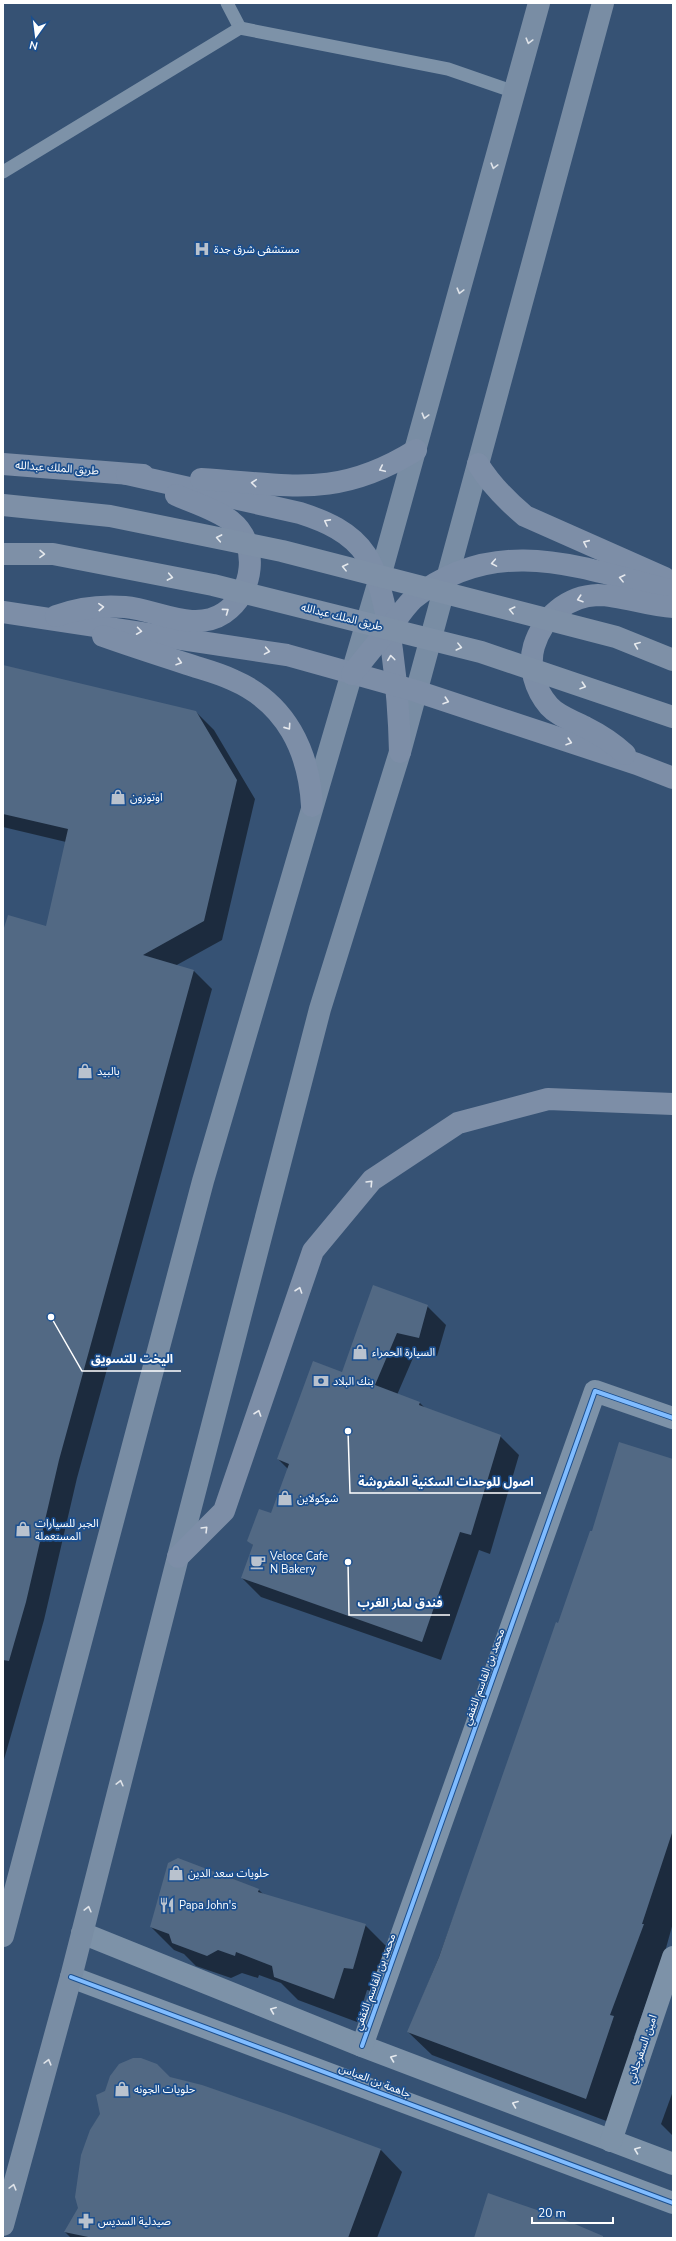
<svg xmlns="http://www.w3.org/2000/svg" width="676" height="2241" font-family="'Nunito Sans','Noto Sans Arabic',sans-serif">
  <rect width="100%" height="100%" fill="#365274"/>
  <g fill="#0007">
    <polygon points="3,673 196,712 214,730 255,799 222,940 175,966 194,971 212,989 77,1478 44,1620 3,1763 3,934 47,927 66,842 3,827"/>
    <polygon points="427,1306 446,1325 437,1356 416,1351 397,1395 420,1403 425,1408 500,1436 519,1455 490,1554 479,1550 441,1660 261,1597 242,1578 254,1546 249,1541 272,1514 288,1469 278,1459 343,1373"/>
    <polygon points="673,1461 673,1923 666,1948 634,2037 637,2040 609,2122 432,2055 408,2032 439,1957 592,1533"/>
    <polygon points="259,1890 264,1895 365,1925 389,1949 376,1992 367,1990 357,2022 298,2000 281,1983 259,1975 258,1978 242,1973 231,1978 196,1966 184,1954 174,1950 151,1927"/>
    <polygon points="170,2079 286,2115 381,2150 402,2172 377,2238 71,2238 65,2232"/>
    <polygon points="673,2091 673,2136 661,2124"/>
  </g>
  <g fill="#526984">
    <polygon points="3,665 196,711 237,780 204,921 143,955 194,970 59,1460 26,1602 9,1661 3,1660 3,931 8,915 46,926 68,829 3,814"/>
    <polygon points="373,1285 428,1305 419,1338 397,1333 375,1385 420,1402 419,1405 501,1435 471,1535 460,1532 422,1642 241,1578 253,1545 247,1541 259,1509 271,1513 289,1464 277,1459 313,1361 342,1372"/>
    <polygon points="619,1442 673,1459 673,1830 642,1924 644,1924 610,2015 614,2016 586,2099 407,2032 439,1957 556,1622 558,1623 590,1531 592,1531"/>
    <polygon points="178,1858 259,1889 258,1892 366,1924 353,1969 344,1968 334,1999 274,1977 272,1966 236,1952 235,1956 218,1950 207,1956 172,1943 169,1934 150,1927 168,1863"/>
    <polygon points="133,2058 141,2058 157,2064 170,2077 202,2085 286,2114 381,2149 348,2238 93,2238 64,2232 78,2208 75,2197 81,2155 90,2130 100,2114 96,2095 105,2091 110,2076 119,2064"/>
    <polygon points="488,2193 563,2219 603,2236 603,2238 474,2238"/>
  </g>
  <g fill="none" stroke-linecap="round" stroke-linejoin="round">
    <g stroke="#7d92a8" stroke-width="13">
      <polyline points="227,3 240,28"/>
      <polyline points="3,172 240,28 448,69 515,92"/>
    </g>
    <g stroke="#7d92a8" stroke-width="22">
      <polyline points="82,1933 362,2046 673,2164"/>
      <polyline points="71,1977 673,2203"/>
      <polyline points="362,2046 595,1391 673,1418"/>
      <polyline points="611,2141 673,1957"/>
    </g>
    <g stroke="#798da4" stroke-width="22">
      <polyline points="3,1936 203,1181 378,584 539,3"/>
      <polyline points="3,2225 71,1977 178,1557 320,1009 400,752 603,3"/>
    </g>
    <g stroke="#7d8ea7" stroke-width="22">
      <polyline points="3,464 143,475"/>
      <path d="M478 464C491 485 506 500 525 516L665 578"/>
      <path d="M127 474 300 513C325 521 351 532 366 555 391 592 399 706 400 752"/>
      <path d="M201 479C288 484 336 500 416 450"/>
      <polyline points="3,612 287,655 416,691 637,764 673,778"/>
      <path d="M56 616C78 608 101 605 125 607 158 610 194 633 224 613 254 593 260 544 231 521 215 509 194 503 176 495"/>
      <path d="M103 636C131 646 159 655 187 664 202 669 219 673 233 680 286 703 309 751 312 806"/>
      <path d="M352 674C366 656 381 638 396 620 401 613 407 605 413 599 496 532 582 568 673 591"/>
      <path d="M625 754C613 743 599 734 585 727 572 720 559 717 549 706 535 690 528 666 534 646 543 617 567 596 598 595 621 595 648 606 673 607"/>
      <polyline points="178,1557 224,1511 313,1251 372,1180 458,1123 548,1099 673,1104"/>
    </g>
    <g stroke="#7e90a7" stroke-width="22">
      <polyline points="3,505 110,516 282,551 616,637 673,660"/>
      <polyline points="3,554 53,554 213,585 481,652 673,717"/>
    </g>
    <defs>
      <g id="cycleway">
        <polyline points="71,1977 673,2203"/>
        <polyline points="362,2046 595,1391 673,1418"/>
      </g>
    </defs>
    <use href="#cycleway" stroke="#1b4f8f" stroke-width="6"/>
    <use href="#cycleway" stroke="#80bcff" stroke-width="4"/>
  </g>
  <defs><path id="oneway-chevron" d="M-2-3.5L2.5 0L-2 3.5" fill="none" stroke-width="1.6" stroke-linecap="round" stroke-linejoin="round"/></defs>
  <g stroke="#dee2e8">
    <use href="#oneway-chevron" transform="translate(529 41) rotate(105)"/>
    <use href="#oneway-chevron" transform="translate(494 166) rotate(105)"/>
    <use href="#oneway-chevron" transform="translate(460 291) rotate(105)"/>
    <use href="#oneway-chevron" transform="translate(425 416) rotate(105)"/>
    <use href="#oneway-chevron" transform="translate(120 1783) rotate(-76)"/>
    <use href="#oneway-chevron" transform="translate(88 1909) rotate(-76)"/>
    <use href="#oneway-chevron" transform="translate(48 2062) rotate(-75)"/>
    <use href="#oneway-chevron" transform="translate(13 2187) rotate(-75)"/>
  </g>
  <g stroke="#e5e8ed">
    <use href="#oneway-chevron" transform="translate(382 469) rotate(155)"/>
    <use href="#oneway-chevron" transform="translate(254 483) rotate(-175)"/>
    <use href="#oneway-chevron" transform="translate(327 522) rotate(-152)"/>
    <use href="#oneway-chevron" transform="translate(586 543) rotate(-156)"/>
    <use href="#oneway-chevron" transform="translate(494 563) rotate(170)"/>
    <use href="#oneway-chevron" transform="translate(622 578) rotate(-166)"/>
    <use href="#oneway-chevron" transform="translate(580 599) rotate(162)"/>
    <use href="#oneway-chevron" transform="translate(101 607) rotate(-3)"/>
    <use href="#oneway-chevron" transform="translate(226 611) rotate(-36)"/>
    <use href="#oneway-chevron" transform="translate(139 631) rotate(8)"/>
    <use href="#oneway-chevron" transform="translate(267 651) rotate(10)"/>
    <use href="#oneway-chevron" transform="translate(391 658) rotate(-97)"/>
    <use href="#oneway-chevron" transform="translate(179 662) rotate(18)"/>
    <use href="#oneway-chevron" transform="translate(446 701) rotate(18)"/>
    <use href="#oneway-chevron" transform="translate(288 727) rotate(55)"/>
    <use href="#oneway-chevron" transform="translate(569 742) rotate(18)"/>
    <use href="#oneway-chevron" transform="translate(370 1183) rotate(-46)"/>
    <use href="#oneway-chevron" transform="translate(299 1290) rotate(-71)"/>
    <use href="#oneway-chevron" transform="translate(258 1413) rotate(-71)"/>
    <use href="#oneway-chevron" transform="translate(205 1529) rotate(-45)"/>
  </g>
  <g stroke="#e5e9ed">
    <use href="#oneway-chevron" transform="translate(219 538) rotate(-169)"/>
    <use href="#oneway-chevron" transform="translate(42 554) rotate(1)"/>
    <use href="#oneway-chevron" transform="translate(345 567) rotate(-166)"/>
    <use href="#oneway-chevron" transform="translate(170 577) rotate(11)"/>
    <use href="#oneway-chevron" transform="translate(512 610) rotate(-166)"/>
    <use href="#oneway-chevron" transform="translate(637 645) rotate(-158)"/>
    <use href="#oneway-chevron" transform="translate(459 647) rotate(14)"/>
    <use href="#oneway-chevron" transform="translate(583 686) rotate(18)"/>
  </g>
  <g stroke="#e5e9ee">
    <use href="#oneway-chevron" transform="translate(273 2010) rotate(-158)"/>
    <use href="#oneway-chevron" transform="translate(393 2058) rotate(-159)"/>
    <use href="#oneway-chevron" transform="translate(515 2104) rotate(-159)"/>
    <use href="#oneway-chevron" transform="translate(637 2150) rotate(-159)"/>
  </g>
  <defs>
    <symbol id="hospital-bare" viewBox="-9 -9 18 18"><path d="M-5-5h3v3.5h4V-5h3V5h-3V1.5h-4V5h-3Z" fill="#b9c2ce" stroke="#1b4f8f" stroke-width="2.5" paint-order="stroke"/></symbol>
    <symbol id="shop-bare" viewBox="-9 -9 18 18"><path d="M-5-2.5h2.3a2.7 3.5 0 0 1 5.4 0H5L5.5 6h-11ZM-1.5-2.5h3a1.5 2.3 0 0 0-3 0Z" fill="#b9c2ce" stroke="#1b4f8f" stroke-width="2.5" paint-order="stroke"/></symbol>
    <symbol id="bank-bare" viewBox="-9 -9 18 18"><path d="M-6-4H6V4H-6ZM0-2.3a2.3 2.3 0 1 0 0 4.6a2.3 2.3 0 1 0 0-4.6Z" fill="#b9c2ce" stroke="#1b4f8f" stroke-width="2.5" paint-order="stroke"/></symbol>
    <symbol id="cafe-bare" viewBox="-9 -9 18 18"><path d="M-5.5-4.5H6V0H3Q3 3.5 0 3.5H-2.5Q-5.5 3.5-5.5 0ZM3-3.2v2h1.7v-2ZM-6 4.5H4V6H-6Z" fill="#b9c2ce" stroke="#1b4f8f" stroke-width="2.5" paint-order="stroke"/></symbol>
    <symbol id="restaurant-bare" viewBox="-9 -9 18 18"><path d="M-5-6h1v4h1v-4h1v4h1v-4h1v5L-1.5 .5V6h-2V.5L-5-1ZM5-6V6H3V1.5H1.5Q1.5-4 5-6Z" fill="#b9c2ce" stroke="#1b4f8f" stroke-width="2.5" paint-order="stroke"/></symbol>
    <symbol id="pharmacy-bare" viewBox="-9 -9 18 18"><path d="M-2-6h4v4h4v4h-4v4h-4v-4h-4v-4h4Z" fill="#b9c2ce" stroke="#1b4f8f" stroke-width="2.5" paint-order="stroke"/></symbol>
  </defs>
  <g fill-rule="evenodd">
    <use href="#hospital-bare" x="191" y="238" width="22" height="22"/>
    <use href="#shop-bare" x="107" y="786" width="22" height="22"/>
    <use href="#shop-bare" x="74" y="1060" width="22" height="22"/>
    <use href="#shop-bare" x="349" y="1341" width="22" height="22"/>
    <use href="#bank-bare" x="310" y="1370" width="22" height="22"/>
    <use href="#shop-bare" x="274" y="1487" width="22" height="22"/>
    <use href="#shop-bare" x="12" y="1518" width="22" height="22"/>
    <use href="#cafe-bare" x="247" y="1551" width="22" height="22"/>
    <use href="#shop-bare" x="165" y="1862" width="22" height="22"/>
    <use href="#restaurant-bare" x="156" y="1894" width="22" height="22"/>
    <use href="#shop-bare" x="111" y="2078" width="22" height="22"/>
    <use href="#pharmacy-bare" x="75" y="2210" width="22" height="22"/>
  </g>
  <g text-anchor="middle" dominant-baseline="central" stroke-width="3.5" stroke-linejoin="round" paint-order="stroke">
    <g font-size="11" fill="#fff" stroke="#1b4f8f" text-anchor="start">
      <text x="214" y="249">مستشفى شرق جدة</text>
      <text x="130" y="797">اوتوزون</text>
      <text x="97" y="1071">بالبيد</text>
      <text x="372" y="1352">السيارة الحمراء</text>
      <text x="333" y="1381">بنك البلاد</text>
      <text x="297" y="1498">شوكولاين</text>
      <text x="35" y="1523">الجبر للسيارات<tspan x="35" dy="13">المستعملة</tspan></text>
      <text x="270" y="1556">Veloce Cafe<tspan x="270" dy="13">N Bakery</tspan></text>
      <text x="188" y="1873">حلويات سعد الدين</text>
      <text x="179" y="1905">Papa John's</text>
      <text x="134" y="2089">حلويات الجونه</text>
      <text x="98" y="2221">صيدلية السديس</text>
    </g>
    <g font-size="11" fill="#fff" stroke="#1b4f8f">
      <text transform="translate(57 468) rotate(4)">طريق الملك عبدالله</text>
      <text transform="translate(342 617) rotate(14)">طريق الملك عبدالله</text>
      <text transform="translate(484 1677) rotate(-70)">محمد بن القاسم الثقفي</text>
      <text transform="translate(375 1982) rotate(-70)">محمد بن القاسم الثقفي</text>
      <text transform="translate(642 2049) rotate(-71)">امين السفرجلاني</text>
      <text transform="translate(375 2081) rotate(21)">جاهمة بن العباس</text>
    </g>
  </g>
  <path fill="none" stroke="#fff" stroke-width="1.5" d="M51 1317L82 1371H181M348 1431L350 1493H541M348 1562L349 1615H450"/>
  <g fill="#fff" stroke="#1b4f8f" stroke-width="1.5">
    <circle cx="51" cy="1317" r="4"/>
    <circle cx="348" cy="1431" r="4"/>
    <circle cx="348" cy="1562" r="4"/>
  </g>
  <g font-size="12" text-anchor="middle" font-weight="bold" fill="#fff" stroke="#1b4f8f" stroke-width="3.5" stroke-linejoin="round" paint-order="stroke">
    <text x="132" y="1363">اليخت للتسويق</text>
    <text x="446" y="1486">اصول للوحدات السكنية المفروشة</text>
    <text x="400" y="1607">فندق لمار الغرب</text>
  </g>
  <rect width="676" height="2241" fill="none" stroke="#ffffff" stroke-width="8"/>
  <g transform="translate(36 36) rotate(194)" stroke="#1b4f8f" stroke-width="3" paint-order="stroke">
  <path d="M0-3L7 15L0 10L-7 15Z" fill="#ffffff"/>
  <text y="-6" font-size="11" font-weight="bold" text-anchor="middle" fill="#ffffff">N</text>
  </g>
  <path d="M532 2217v6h81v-6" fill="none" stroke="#ffffff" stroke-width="2"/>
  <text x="538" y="2217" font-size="12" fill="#ffffff" stroke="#1b4f8f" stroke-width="3" paint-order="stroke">20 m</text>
</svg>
